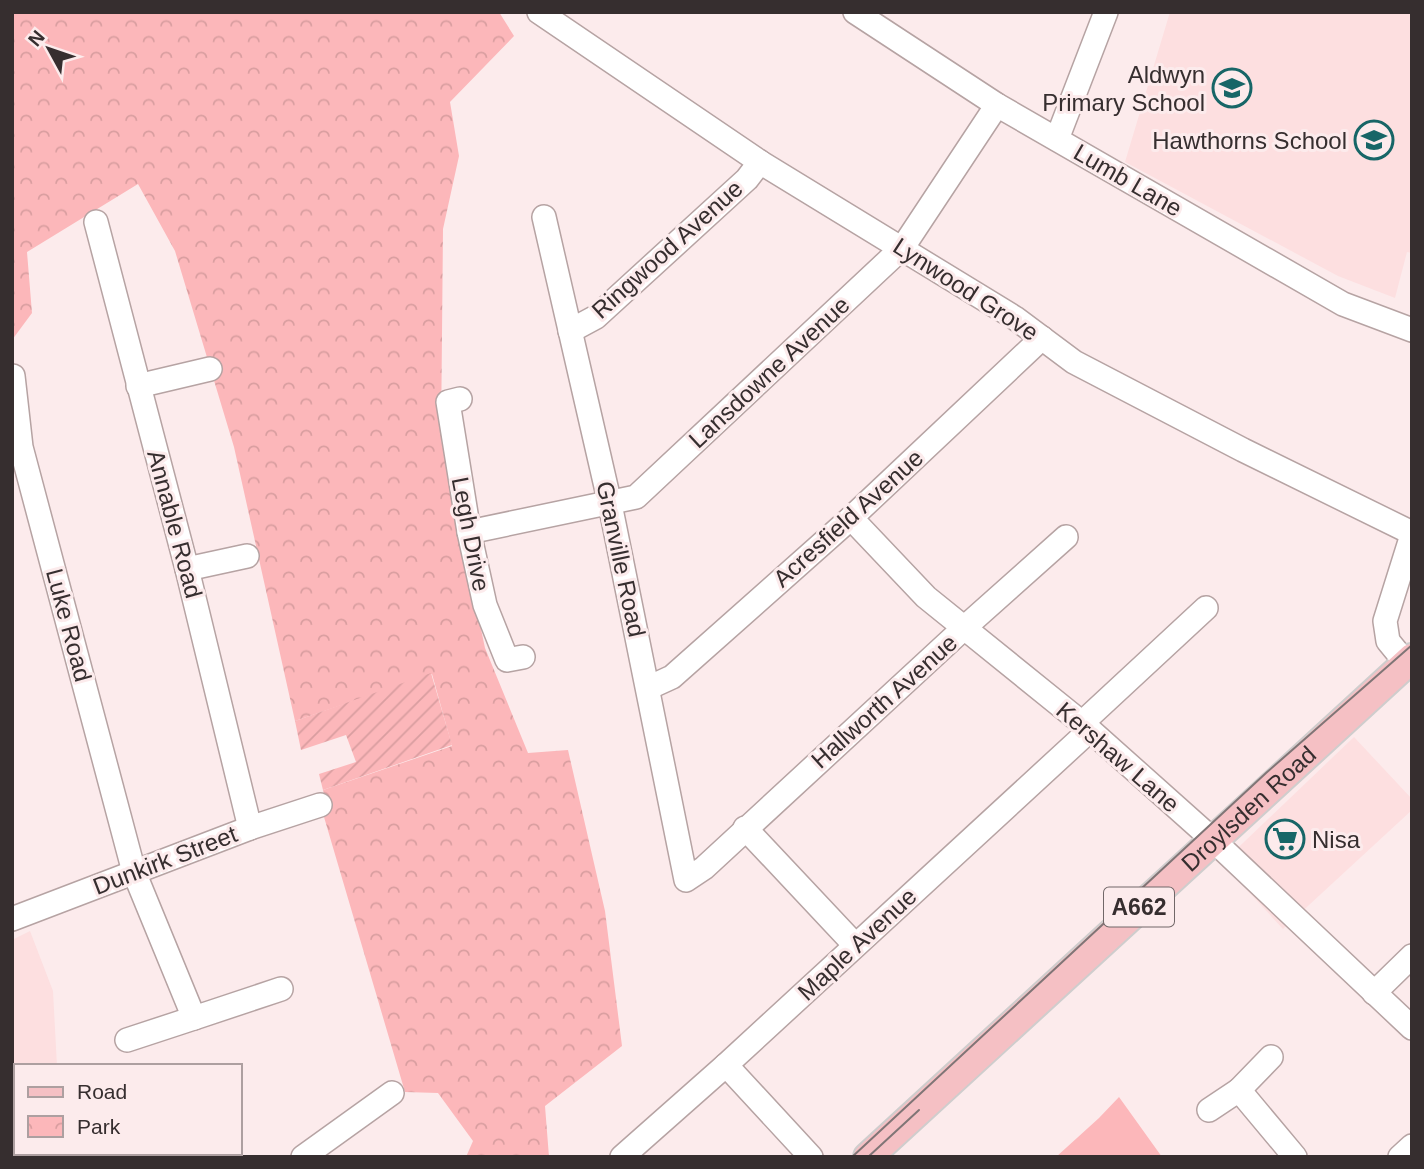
<svg xmlns="http://www.w3.org/2000/svg" width="1424" height="1169" font-family="Helvetica,sans-serif">
  <defs>
    <pattern id="park-crowns" width="20" height="18" patternUnits="userSpaceOnUse" patternTransform="scale(1.75)"><rect width="20" height="18" fill="#fcb7ba"/><path d="M2 6a3 3 0 1 1 6 0M12 15a3 3 0 1 1 6 0" fill="none" stroke="#d99ea0"/></pattern>
    <pattern id="garden-furrows" width="10" height="10" patternUnits="userSpaceOnUse" patternTransform="scale(1.75)"><rect width="10" height="10" fill="#fcb7ba"/><path d="M-1 1l2-2M0 10L10 0M9 11l2-2" fill="none" stroke="#d99ea0"/></pattern>
  </defs>
  <rect width="100%" height="100%" fill="#fcebec"/>
  <g fill="#fddfe0">
    <polygon points="1170,12 1412,12 1412,253 1407,252 1395,298 1338,276 1125,162"/>
    <polygon points="1354,737 1412,799 1412,810 1283,929 1222,863"/>
    <polygon points="30,931 53,991 57,1066 16,1066 16,1153 85,1153 87,1157 12,1157 12,940"/>
  </g>
  <polygon fill="url(#park-crowns)" points="12,12 499,12 514,36 450,102 459,156 443,229 441,439 485,648 528,753 568,750 605,911 622,1046 545,1106 549,1157 466,1157 473,1141 438,1093 405,1092 324,817 327,807 323,790 452,746 432,674 295,721 234,447 175,251 138,184 27,252 32,313 12,340"/>
  <polygon fill="url(#garden-furrows)" points="431,673 452,745 323,790 319,774 356,762 346,735 301,750 295,721"/>
  <polygon fill="#fcb7ba" points="1119,1097 1162,1157 1056,1157 1099,1118"/>
  <g fill="none" stroke-linecap="round" stroke-linejoin="round">
    <defs>
      <g id="minor">
        <polyline points="539,12 760,162 1015,318 1074,362 1243,450 1412,533"/>
        <polyline points="855,12 997,105 1343,304 1412,330"/>
        <polyline points="1057,139 1106,12"/>
        <polyline points="544,217 610,504 686,880 704,868 964,628 1066,537"/>
        <polyline points="96,222 187,569 250,828"/>
        <polyline points="570,331 596,317 747,179 760,162"/>
        <polyline points="13,376 21,447 134,872 194,1018 281,989"/>
        <polyline points="138,386 210,369"/>
        <polyline points="460,399 448,402 469,532 485,605 507,660 523,657"/>
        <polyline points="851,518 926,597 1082,723 1212,839 1412,1028"/>
        <polyline points="469,532 636,497 903,247 997,105"/>
        <polyline points="187,569 247,556"/>
        <polyline points="1406,663 1388,641 1385,621 1412,535"/>
        <polyline points="648,688 672,677 851,518 1042,338"/>
        <polyline points="1082,723 1206,608"/>
        <polyline points="745,828 855,945"/>
        <polyline points="12,919 250,828 320,805"/>
        <polyline points="1374,993 1412,956"/>
        <polyline points="127,1040 194,1018"/>
        <polyline points="726,1065 811,1157"/>
        <polyline points="1239,1090 1271,1057"/>
        <polyline points="1209,1110 1239,1090 1295,1157"/>
        <polyline points="303,1157 392,1093"/>
        <polyline points="622,1157 726,1065 1090,730"/>
        <polyline points="1400,1157 1412,1146"/>
      </g>
      <g id="major">
        <path id="s1" d="M868 1157 1412 658"/>
      </g>
    </defs>
    <use href="#minor" stroke="#b6a3a3" stroke-width="26"/>
    <use href="#major" stroke="#cfcdcd" stroke-width="32"/>
    <use href="#minor" stroke="#fff" stroke-width="23"/>
    <use href="#major" stroke="#f5c0c4" stroke-width="28"/>
    <g stroke="#807576" stroke-width="2">
      <polyline points="852,1157 1266,773 1412,645"/>
      <polyline points="868,1157 919,1110"/>
    </g>
  </g>
  <defs>
    <symbol id="school-ring" viewBox="-11 -11 22 22"><circle r="9.5" fill="#fcebec" stroke="#176667" stroke-width="1.5"/><path d="M0-5L7-2L0 1L-7-2ZM-4 1L0 2.5L4 1V4Q0 6-4 4Z" fill="#176667"/></symbol>
    <symbol id="supermarket-ring" viewBox="-11 -11 22 22"><circle r="9.5" fill="#fcebec" stroke="#176667" stroke-width="1.5"/><path d="M-6-5.5h2.5l.6 2H6L4.5 2H-2.5L-4.4-4H-6ZM-1.5 3.2a1.3 1.3 0 1 0 .1 0ZM3 3.2a1.3 1.3 0 1 0 .1 0Z" fill="#176667"/></symbol>
  </defs>
  <g fill-rule="evenodd">
    <use href="#school-ring" x="1210" y="66" width="44" height="44"/>
    <use href="#school-ring" x="1352" y="118" width="44" height="44"/>
    <use href="#supermarket-ring" x="1263" y="817" width="44" height="44"/>
  </g>
  <g text-anchor="middle" dominant-baseline="central" stroke-width="6" stroke-linejoin="round" paint-order="stroke">
    <rect fill="#fcebec" stroke="#716768" stroke-width="2" x="1104" y="887.5" width="70" height="39" rx="5"/>
    <g font-size="23" font-weight="bold" fill="#362e2f">
      <text x="1139" y="907">A662</text>
    </g>
    <g font-size="24" fill="#362e2f" stroke="#fcebec" text-anchor="end">
      <text x="1205" y="74">Aldwyn<tspan x="1205" dy="28">Primary School</tspan></text>
      <text x="1347" y="140">Hawthorns School</text>
      <text x="1312" y="839" text-anchor="start">Nisa</text>
    </g>
    <g font-size="24" fill="#362e2f" stroke="#fcebec">
      <text transform="translate(1128 180) rotate(30)">Lumb Lane</text>
      <text transform="translate(667 249) rotate(-42)">Ringwood Avenue</text>
      <text transform="translate(966 289) rotate(33)">Lynwood Grove</text>
      <text transform="translate(769 372) rotate(-43)">Lansdowne Avenue</text>
      <text transform="translate(848 518) rotate(-42)">Acresfield Avenue</text>
      <text transform="translate(175 524) rotate(75)">Annable Road</text>
      <text transform="translate(471 534) rotate(79)">Legh Drive</text>
      <text transform="translate(621 559) rotate(78)">Granville Road</text>
      <text transform="translate(69 625) rotate(75)">Luke Road</text>
      <text transform="translate(884 701) rotate(-42)">Hallworth Avenue</text>
      <text transform="translate(1118 757) rotate(41)">Kershaw Lane</text>
      <text stroke="none"><textPath href="#s1" startOffset="516">Droylsden Road</textPath></text>
      <text transform="translate(165 860) rotate(-21)">Dunkirk Street</text>
      <text transform="translate(857 944) rotate(-43)">Maple Avenue</text>
    </g>
  </g>
  <rect width="1424" height="1169" fill="none" stroke="#362e2f" stroke-width="28"/>
  <rect x="14" y="1064" width="228" height="91" fill="#fcebec" stroke="#ad9fa0" stroke-width="2"/>
  <rect x="28" y="1087" width="35" height="10" fill="#f5c0c4" stroke="#ad9fa0" stroke-width="2"/>
  <text x="77" y="1099" font-size="21" fill="#362e2f">Road</text>
  <rect x="28" y="1116" width="35" height="21" fill="url(#park-crowns)" stroke="#ad9fa0" stroke-width="2"/>
  <text x="77" y="1134" font-size="21" fill="#362e2f">Park</text>
  <g transform="translate(49 49) rotate(310)" stroke="#fcebec" stroke-width="5" paint-order="stroke">
  <path d="M0-5L12 26L0 18L-12 26Z" fill="#362e2f"/>
  <text y="-10" font-size="19" font-weight="bold" text-anchor="middle" fill="#362e2f">N</text>
  </g>
</svg>
